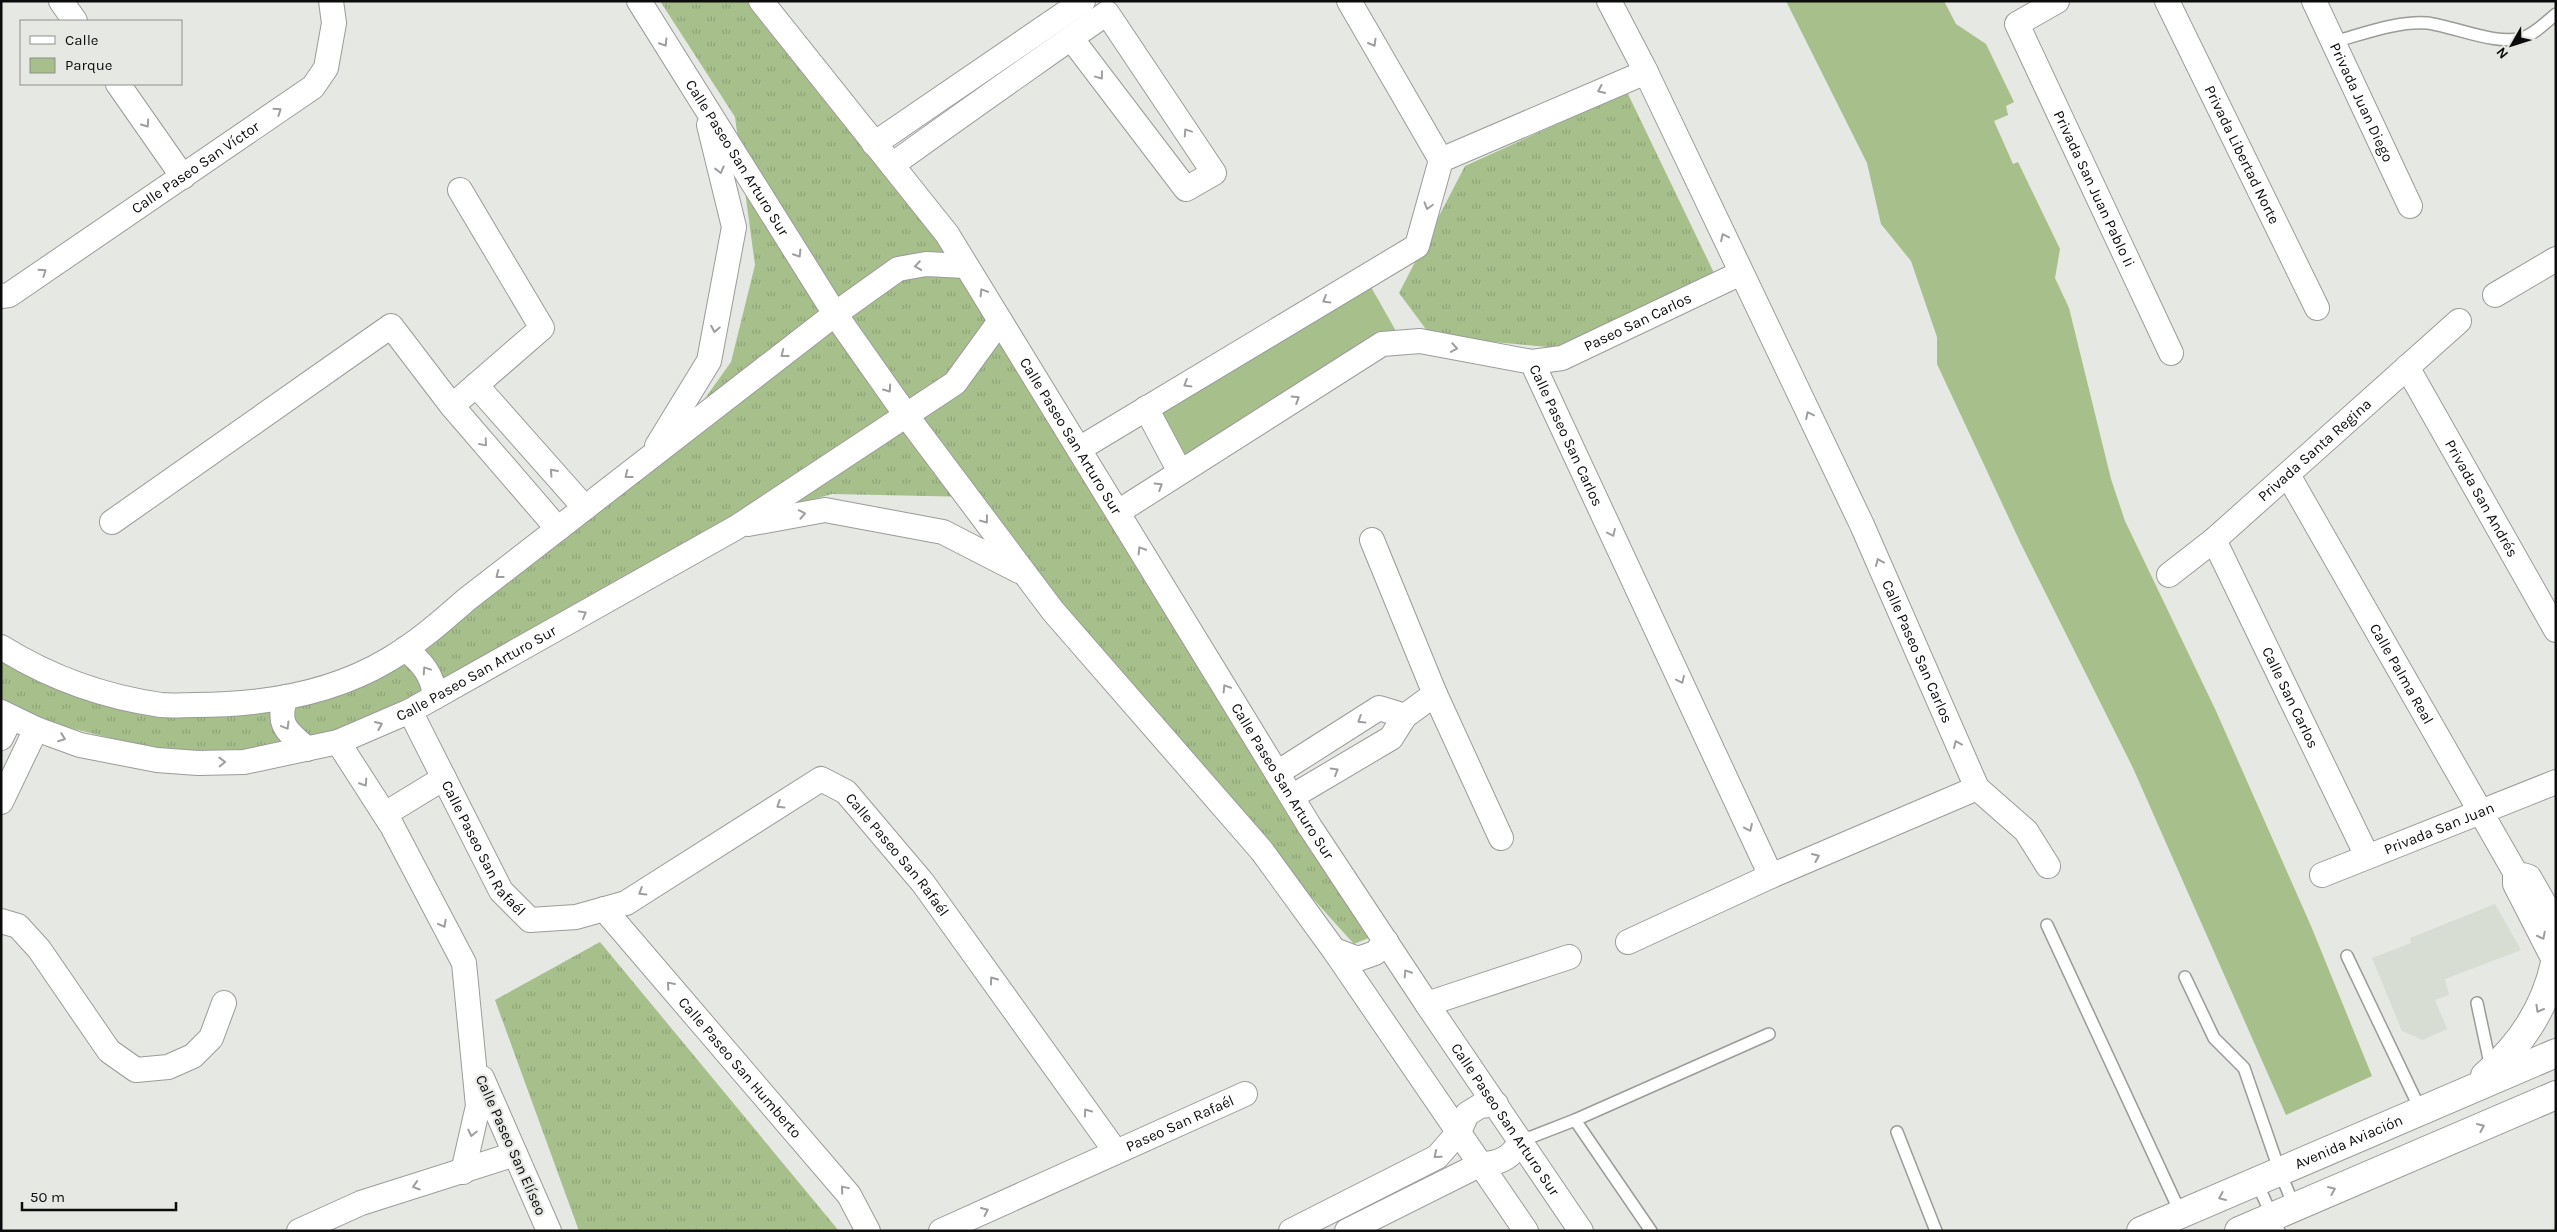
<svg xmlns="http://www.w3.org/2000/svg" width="2557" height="1232" font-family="Karla,sans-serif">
  <defs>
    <pattern id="grass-tufts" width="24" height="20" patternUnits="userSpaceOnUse" patternTransform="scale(1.25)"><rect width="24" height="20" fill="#a6bf8b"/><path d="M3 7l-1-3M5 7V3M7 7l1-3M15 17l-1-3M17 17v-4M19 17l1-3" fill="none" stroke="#8ea377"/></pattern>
  </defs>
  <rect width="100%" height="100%" fill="#e5e8e3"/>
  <polygon fill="#d7ddd2" points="2495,904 2521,950 2445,979 2449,995 2435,1000 2447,1029 2423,1040 2402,1031 2372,958 2411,943 2410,938"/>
  <g fill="url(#grass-tufts)">
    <path d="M660 1H755L888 171 960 274 1376 935 1354 944C1223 799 1092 653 974 497L832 494 728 524 361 726 199 760 22 716 1 702V655L73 692 293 705 400 658 664 456 731 362 755 265 735 117Z"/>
    <polygon points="1627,92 1714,273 1569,349 1431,336 1399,293 1465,166"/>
    <polygon points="600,942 839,1231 579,1231 495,1000"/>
  </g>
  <g fill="#a6bf8b">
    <polygon points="1786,1 1944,1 1956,24 1986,44 2014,102 2006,106 2008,115 1994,121 2013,164 2018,162 2060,249 2055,278 2069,308 2111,479 2125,521 2216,711 2311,926 2372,1076 2286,1115 2133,768 2021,544 1937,364 1937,337 1911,261 1881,224 1867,163"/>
    <polygon points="1371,287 1401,340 1181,467 1150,411"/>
  </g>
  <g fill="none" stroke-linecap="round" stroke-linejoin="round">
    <defs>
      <g id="service">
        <path d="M2333 42C2363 34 2396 21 2427 23 2453 26 2497 46 2522 38 2535 34 2546 22 2556 14"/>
        <polyline points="2047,925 2181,1214"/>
        <polyline points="2347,956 2421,1111"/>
        <polyline points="2185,977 2214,1038 2244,1068 2280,1172 2294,1206"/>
        <polyline points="2477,1003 2491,1068"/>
        <polyline points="1575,1120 1651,1231"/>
        <polyline points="1897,1132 1936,1231"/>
        <polyline points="1521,1141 1575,1120 1769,1034"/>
        <polyline points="2256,1181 2279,1231"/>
      </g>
      <g id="minor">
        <polyline points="61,1 75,21"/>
        <path id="s1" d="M639 1 835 314 906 415 1053 611 1262 851 1334 950 1526 1231"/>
        <path id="s2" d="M761 1 947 234 1310 827 1427 1004 1581 1231"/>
        <path id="s3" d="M1609 1 1644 68 1862 525 1977 788 2026 831 2048 866"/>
        <path id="s4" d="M2057 1 2017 24 2171 353"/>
        <path id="s5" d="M2167 1 2317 308"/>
        <path id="s6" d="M2314 1 2410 206"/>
        <polyline points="118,84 183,177"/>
        <polyline points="874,144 1083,1"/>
        <polyline points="1441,160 1646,72"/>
        <path d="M892 165C963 114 1035 63 1107 13L1214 173 1186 189 1071 38"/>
        <polyline points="2495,295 2556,259"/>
        <path id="s7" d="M1 296 9 295 313 87 326 68 334 23 331 1"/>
        <path id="s8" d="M1532 362 1771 876"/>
        <path id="s9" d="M2407 367 2556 630"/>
        <polyline points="476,385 585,508"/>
        <polyline points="452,406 542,328 460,190"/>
        <polyline points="1146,408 1180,472"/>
        <polyline points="657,446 709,361 734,227 709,125"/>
        <polyline points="1079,449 1417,246 1441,160 1349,1"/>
        <path id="s10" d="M2288 475 2515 872V884L2556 964"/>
        <path id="s11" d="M1118 512 1382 344 1420 341 1532 362 1562 358 1741 273"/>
        <polyline points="112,522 391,326 452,406 558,529"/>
        <polyline points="748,524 825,510 943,532 1019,571"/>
        <polyline points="1372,540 1435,694 1501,838"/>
        <path id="s12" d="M2214 540 2367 856"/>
        <path id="s13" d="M2169 575 2214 540 2459 321"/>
        <path d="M1 647C49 677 105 697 161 705 172 706 184 705 195 705 260 705 331 694 388 660 417 643 441 622 466 600L835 314 898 269 926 264 966 266"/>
        <path d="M405 649C422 662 433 675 435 697"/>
        <path d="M286 697C276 725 287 731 307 749"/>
        <path id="s14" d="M410 711 501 891 530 920 576 917 626 903 821 779 846 792 923 883 1116 1152"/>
        <path id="s15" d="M1 712 36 729 80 745 157 760 198 763 244 762 338 742 410 711 737 527 955 383 1000 321"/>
        <polyline points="1,738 11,718"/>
        <polyline points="338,742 392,826 464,963 478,1106 463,1172"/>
        <polyline points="1277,773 1379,708 1405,716"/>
        <polyline points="1293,796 1391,738 1405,716 1435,694"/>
        <polyline points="1,802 36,729"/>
        <polyline points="385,814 444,778"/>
        <path id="s16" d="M2322 875 2556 782"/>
        <polyline points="2523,875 2529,877 2556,924"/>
        <path id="s17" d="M604 909 849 1195 868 1231"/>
        <polyline points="1,921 18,926 39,949 109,1051 136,1070 168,1067 193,1056 211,1038 224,1003"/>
        <polyline points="1628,942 1771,876 1977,788"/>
        <polyline points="1334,950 1358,959 1375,953 1386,941"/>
        <polyline points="1427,1004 1569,957"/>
        <polyline points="482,1078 549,1231"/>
        <polyline points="299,1231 361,1203 515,1154"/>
        <path id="s18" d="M941 1231 1245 1094"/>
        <polyline points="1291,1231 1437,1157 1459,1132 1467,1114 1480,1106 1496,1104"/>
        <path d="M1347 1231 1481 1164C1500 1164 1512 1157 1521 1141"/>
      </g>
      <g id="primary">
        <path d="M2485 1076C2520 1046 2545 1009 2555 963"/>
        <path id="s19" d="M2141 1231 2556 1053"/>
        <polyline points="2239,1231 2556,1095"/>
      </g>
    </defs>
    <use href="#service" stroke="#9a9c98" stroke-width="14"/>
    <use href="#minor" stroke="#9a9c98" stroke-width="26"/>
    <use href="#primary" stroke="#9a9c98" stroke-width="30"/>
    <use href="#service" stroke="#fff" stroke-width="11"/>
    <use href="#minor" stroke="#fff" stroke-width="24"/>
    <use href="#primary" stroke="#fff" stroke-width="28"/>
  </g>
  <defs><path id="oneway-chevron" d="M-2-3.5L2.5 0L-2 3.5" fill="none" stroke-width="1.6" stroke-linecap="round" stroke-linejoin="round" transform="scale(1.25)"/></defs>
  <g stroke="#9d9e9d">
    <use href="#oneway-chevron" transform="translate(664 43) rotate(58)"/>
    <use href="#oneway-chevron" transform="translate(1373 43) rotate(60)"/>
    <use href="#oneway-chevron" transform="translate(1100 76) rotate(53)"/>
    <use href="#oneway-chevron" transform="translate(1601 90) rotate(156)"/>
    <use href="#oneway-chevron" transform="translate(278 111) rotate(-34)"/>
    <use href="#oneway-chevron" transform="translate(146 124) rotate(55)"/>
    <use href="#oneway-chevron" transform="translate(1187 132) rotate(-124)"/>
    <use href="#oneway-chevron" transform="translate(720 170) rotate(76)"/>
    <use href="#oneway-chevron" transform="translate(1428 206) rotate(106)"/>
    <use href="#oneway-chevron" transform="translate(1724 237) rotate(-115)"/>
    <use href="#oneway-chevron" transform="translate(798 254) rotate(58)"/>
    <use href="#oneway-chevron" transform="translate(918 266) rotate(171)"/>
    <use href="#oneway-chevron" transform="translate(43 272) rotate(-34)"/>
    <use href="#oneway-chevron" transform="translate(983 292) rotate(-122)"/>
    <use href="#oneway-chevron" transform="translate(1326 300) rotate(149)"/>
    <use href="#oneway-chevron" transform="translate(715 329) rotate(101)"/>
    <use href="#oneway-chevron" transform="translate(1454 348) rotate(10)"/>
    <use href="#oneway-chevron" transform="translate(784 354) rotate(142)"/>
    <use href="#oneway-chevron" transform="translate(1187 384) rotate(149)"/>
    <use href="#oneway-chevron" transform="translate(888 389) rotate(55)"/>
    <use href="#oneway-chevron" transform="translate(1296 399) rotate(-32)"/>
    <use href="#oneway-chevron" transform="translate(1809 415) rotate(-116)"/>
    <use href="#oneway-chevron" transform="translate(484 443) rotate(49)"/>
    <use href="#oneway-chevron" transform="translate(553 472) rotate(-132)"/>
    <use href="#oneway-chevron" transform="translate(628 475) rotate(142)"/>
    <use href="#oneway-chevron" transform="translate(1159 486) rotate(-32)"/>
    <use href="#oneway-chevron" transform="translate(802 514) rotate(-11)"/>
    <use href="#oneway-chevron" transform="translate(985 520) rotate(53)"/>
    <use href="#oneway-chevron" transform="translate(1612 533) rotate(65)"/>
    <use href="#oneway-chevron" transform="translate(1141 550) rotate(-122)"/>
    <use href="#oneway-chevron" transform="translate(1879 562) rotate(-113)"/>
    <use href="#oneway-chevron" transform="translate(499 575) rotate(142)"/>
    <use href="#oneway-chevron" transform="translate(583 614) rotate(-29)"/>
    <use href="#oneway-chevron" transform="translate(426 670) rotate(-124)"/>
    <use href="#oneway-chevron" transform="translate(1681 680) rotate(65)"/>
    <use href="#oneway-chevron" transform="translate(1226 688) rotate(-122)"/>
    <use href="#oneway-chevron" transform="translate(1361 720) rotate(148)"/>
    <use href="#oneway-chevron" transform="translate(379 725) rotate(-23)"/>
    <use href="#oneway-chevron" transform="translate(286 726) rotate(59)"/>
    <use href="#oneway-chevron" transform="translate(62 738) rotate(21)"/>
    <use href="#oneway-chevron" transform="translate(1957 744) rotate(-113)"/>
    <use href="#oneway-chevron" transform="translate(222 762) rotate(-1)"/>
    <use href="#oneway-chevron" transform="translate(1335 771) rotate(-30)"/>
    <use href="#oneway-chevron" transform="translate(364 783) rotate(57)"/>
    <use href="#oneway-chevron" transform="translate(780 805) rotate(148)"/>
    <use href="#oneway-chevron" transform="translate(1749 828) rotate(65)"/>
    <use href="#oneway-chevron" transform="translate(1816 857) rotate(-23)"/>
    <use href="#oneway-chevron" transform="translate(642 892) rotate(148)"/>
    <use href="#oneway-chevron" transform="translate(443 924) rotate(62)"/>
    <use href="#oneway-chevron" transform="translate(2542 936) rotate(63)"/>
    <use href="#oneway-chevron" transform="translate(1407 973) rotate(-123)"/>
    <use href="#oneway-chevron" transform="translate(993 980) rotate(-126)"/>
    <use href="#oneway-chevron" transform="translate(670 985) rotate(-131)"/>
    <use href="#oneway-chevron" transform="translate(2539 1009) rotate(120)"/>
    <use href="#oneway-chevron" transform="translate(1087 1112) rotate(-126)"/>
    <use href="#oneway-chevron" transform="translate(2481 1127) rotate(-23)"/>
    <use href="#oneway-chevron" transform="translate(472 1133) rotate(103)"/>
    <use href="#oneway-chevron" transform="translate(1437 1155) rotate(141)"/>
    <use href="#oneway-chevron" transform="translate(416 1186) rotate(163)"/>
    <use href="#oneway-chevron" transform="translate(844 1189) rotate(-130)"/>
    <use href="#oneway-chevron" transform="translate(2332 1190) rotate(-23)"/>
    <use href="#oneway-chevron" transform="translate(2222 1197) rotate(157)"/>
    <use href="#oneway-chevron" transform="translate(985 1211) rotate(-24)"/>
  </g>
  <g text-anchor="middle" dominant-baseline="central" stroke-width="4.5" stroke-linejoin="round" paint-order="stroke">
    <g font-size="15" fill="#0b0c0b" stroke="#e5e8e3">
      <text stroke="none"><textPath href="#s6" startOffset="112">Privada Juan Diego</textPath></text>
      <text stroke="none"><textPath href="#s5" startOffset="171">Privada Libertad Norte</textPath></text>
      <text stroke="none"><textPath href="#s1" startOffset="185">Calle Paseo San Arturo Sur</textPath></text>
      <text stroke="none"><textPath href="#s7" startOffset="234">Calle Paseo San Víctor</textPath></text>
      <text stroke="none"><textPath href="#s4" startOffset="228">Privada San Juan Pablo Ii</textPath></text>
      <text stroke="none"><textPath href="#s11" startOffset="579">Paseo San Carlos</textPath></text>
      <text stroke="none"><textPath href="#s2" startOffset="535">Calle Paseo San Arturo Sur</textPath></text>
      <text stroke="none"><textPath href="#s8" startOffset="81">Calle Paseo San Carlos</textPath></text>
      <text stroke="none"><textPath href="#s13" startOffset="192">Privada Santa Regina</textPath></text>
      <text stroke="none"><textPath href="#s9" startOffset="151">Privada San Andrés</textPath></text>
      <text stroke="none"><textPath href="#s3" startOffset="720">Calle Paseo San Carlos</textPath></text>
      <text stroke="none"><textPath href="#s15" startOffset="502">Calle Paseo San Arturo Sur</textPath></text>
      <text stroke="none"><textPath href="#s10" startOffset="229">Calle Palma Real</textPath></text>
      <text stroke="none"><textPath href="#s12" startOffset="175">Calle San Carlos</textPath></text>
      <text stroke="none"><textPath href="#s2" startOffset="940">Calle Paseo San Arturo Sur</textPath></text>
      <text stroke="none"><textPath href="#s16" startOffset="126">Privada San Juan</textPath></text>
      <text stroke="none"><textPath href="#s14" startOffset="156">Calle Paseo San Rafaél</textPath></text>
      <text stroke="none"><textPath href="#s14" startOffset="681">Calle Paseo San Rafaél</textPath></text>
      <text stroke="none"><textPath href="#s17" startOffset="209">Calle Paseo San Humberto</textPath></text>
      <text stroke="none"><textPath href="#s2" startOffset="1345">Calle Paseo San Arturo Sur</textPath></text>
      <text stroke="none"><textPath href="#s18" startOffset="262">Paseo San Rafaél</textPath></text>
      <text stroke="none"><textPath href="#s19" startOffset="226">Avenida Aviación</textPath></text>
      <text transform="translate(511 1145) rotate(66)">Calle Paseo San Elíseo</text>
    </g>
  </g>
  <rect width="2557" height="1232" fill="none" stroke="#0b0c0b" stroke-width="5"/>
  <rect x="20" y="20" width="162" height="65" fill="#e5e8e3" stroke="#8e908d"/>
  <rect x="30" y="36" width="25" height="8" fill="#ffffff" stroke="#8e908d"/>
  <text x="65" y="45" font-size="15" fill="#0b0c0b">Calle</text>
  <rect x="30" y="58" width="25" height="15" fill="#a6bf8b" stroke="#8e908d"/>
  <text x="65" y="70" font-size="15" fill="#0b0c0b">Parque</text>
  <g transform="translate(2512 45) rotate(231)" stroke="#e5e8e3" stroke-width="4" paint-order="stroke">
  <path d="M0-4L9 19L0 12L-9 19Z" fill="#0b0c0b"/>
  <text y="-8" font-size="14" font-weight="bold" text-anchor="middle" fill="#0b0c0b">N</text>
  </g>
  <path d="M22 1202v8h154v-8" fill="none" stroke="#0b0c0b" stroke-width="2.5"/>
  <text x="30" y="1202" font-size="15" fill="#0b0c0b" stroke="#e5e8e3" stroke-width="4" paint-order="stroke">50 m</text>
</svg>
